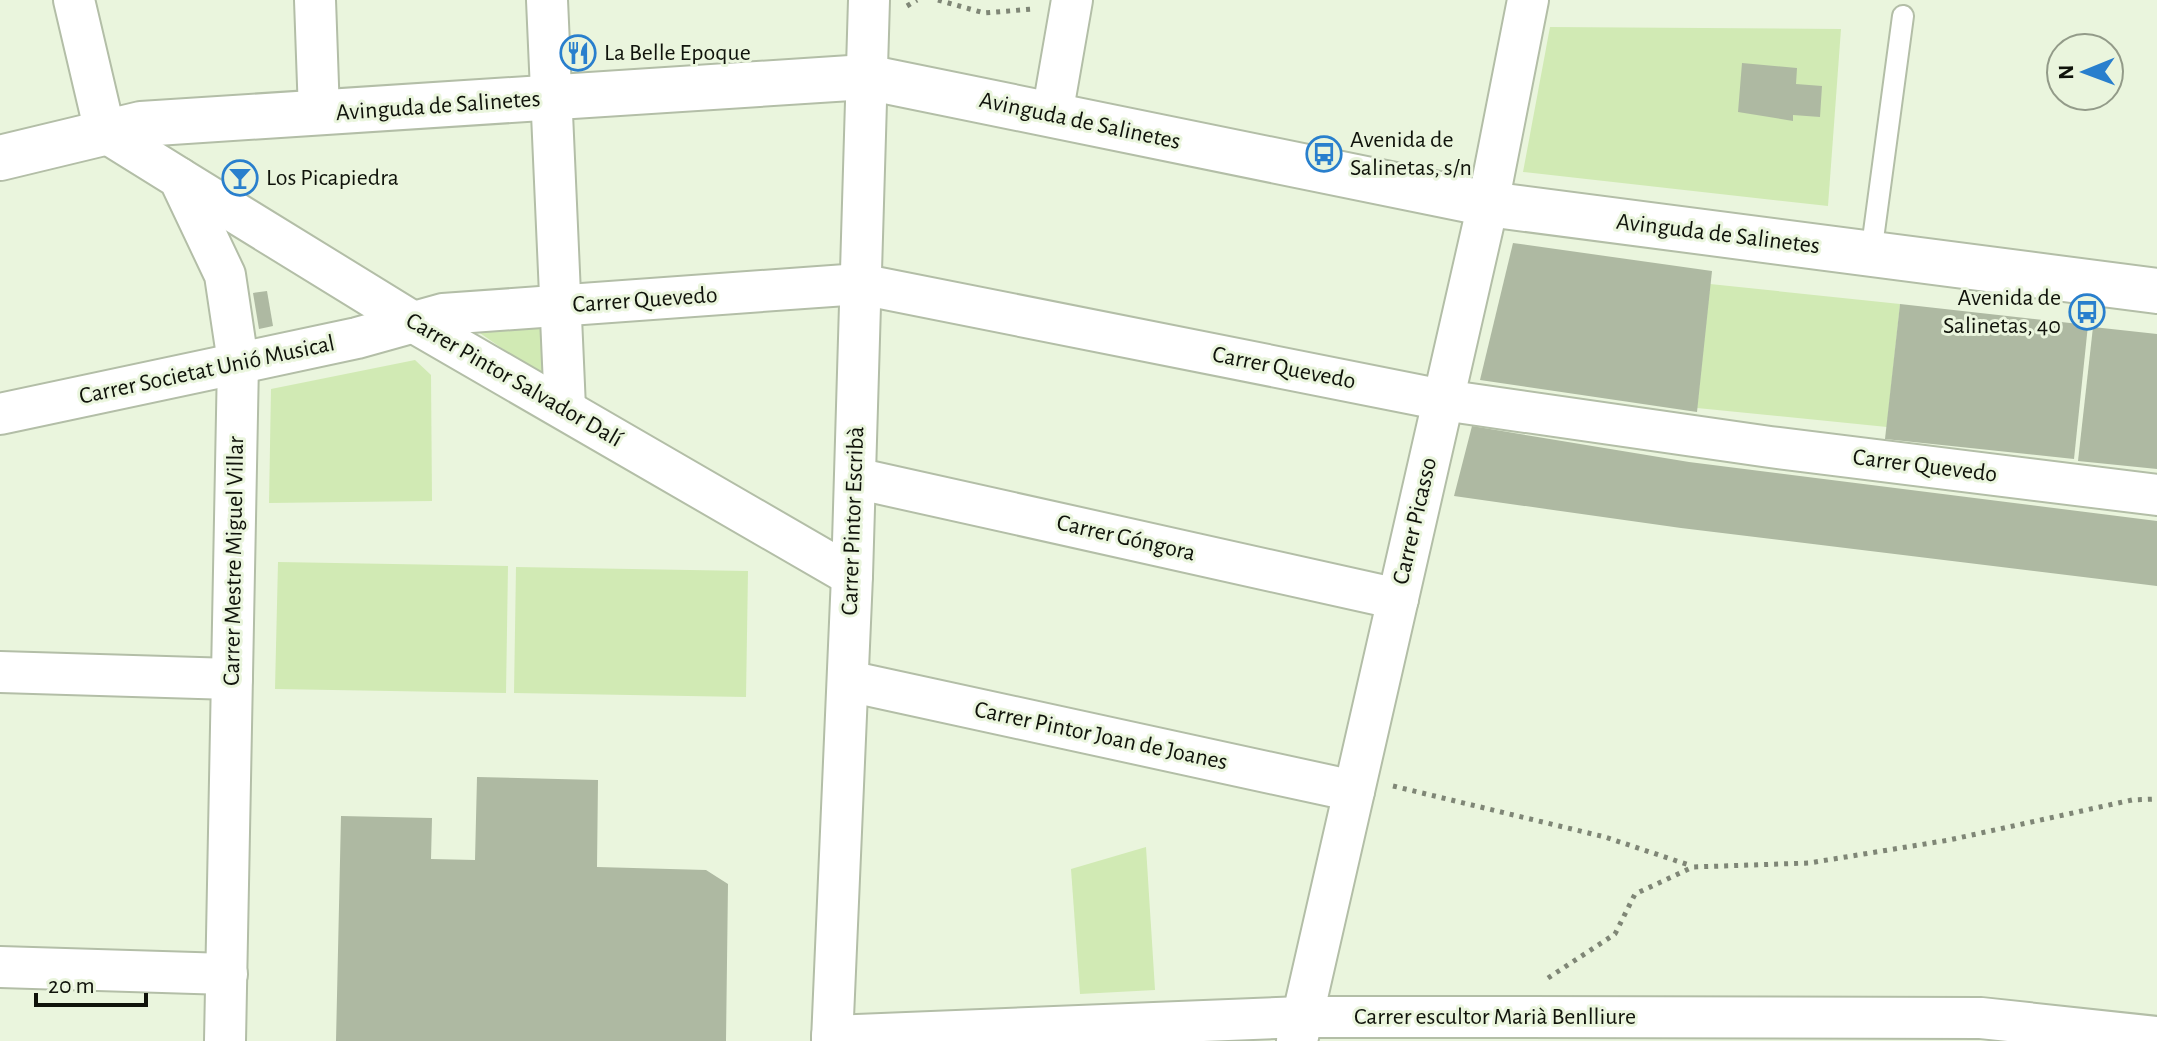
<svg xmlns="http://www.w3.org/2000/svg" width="2157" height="1041" font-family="'Alegreya Sans',sans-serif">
  <rect width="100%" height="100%" fill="#eaf5dd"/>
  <g fill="#d1eab4">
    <polygon points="1550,27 1841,29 1828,206 1523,172"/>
    <polygon points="1710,284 1900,304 1887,427 1697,408"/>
    <polygon points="539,319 546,379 467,324"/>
    <polygon points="415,360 431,375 432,501 269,503 271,389"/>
    <polygon points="278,562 508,566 506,693 275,689"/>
    <polygon points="516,567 748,571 746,697 514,693"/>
    <polygon points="1146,847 1155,990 1080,994 1071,869"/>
  </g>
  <g fill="#aeb9a2">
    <polygon points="1742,63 1797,68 1796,84 1822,86 1820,117 1793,115 1793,121 1738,112"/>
    <polygon points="1513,243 1712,271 1697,412 1480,380"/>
    <polygon points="267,291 273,326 259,329 253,293"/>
    <polygon points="1900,304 2088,325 2074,459 1885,439"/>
    <polygon points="2093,327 2157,334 2157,469 2078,461"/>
    <polygon points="1472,426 1689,462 2157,521 2157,586 1681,528 1454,496"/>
    <polygon points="477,777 598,780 597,867 706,870 728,884 726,1041 336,1041 341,816 432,818 431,859 475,860"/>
  </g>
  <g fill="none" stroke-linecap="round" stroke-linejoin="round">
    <defs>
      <polyline id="lane" points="1871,254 1903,16"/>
      <g id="street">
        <polyline points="74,0 105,132 179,178 225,275 238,362 225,1041"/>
        <polyline points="315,0 319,113"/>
        <polyline points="547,0 565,408"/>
        <polyline points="1052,115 1072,0"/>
        <polyline points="179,178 413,322 852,576"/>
        <polyline points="0,414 357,338 443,314 860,284 1443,400 1770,447 2157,495"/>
        <polyline points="855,478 1398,599"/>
        <polyline points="0,672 232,679"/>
        <polyline points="848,681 1354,791"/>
        <polyline points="0,967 227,974"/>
        <polyline points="832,1036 1302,1017 1520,1017 1981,1018 2157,1037"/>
        <polyline points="832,1041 852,576 869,0"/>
        <polyline points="1297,1041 1488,204 1528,0"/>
      </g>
      <polyline id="secondary" points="0,158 141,124 866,77 1488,204 2157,291"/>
    </defs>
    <use href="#lane" stroke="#b3bea7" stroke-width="24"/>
    <use href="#street" stroke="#b3bea7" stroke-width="44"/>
    <use href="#secondary" stroke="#b3bea7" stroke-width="48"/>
    <g stroke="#7f8676" stroke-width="5" stroke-dasharray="4 6" stroke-linecap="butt">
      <polyline points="938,0 984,13 1033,9"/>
      <polyline points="907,6 917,0"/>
      <polyline points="1393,786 1605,837 1692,866"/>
      <polyline points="1548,978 1615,934 1635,894 1693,867 1809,863 1949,840 2132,800 2157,799"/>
    </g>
    <use href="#lane" stroke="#fff" stroke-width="20"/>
    <use href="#street" stroke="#fff" stroke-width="40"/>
    <use href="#secondary" stroke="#fff" stroke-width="44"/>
  </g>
  <defs>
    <symbol id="restaurant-ring" viewBox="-11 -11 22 22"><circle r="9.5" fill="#eaf5dd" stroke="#297fcd" stroke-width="1.5"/><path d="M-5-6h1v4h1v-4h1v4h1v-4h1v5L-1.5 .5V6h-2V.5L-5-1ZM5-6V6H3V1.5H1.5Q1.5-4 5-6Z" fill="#297fcd"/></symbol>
    <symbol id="bus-ring" viewBox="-11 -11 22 22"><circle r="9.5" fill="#eaf5dd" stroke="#297fcd" stroke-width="1.5"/><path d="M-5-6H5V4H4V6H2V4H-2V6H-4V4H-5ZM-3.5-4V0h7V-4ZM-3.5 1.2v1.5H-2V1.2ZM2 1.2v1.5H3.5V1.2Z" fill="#297fcd"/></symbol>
    <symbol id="bar-ring" viewBox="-11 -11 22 22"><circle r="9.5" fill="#eaf5dd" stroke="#297fcd" stroke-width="1.5"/><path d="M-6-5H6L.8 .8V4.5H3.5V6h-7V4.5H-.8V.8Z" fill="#297fcd"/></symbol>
  </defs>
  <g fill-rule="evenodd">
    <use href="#restaurant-ring" x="558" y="33" width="40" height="40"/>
    <use href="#bus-ring" x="1304" y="134" width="40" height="40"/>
    <use href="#bar-ring" x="220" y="158" width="40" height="40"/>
    <use href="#bus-ring" x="2067" y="292" width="40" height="40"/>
  </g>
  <g text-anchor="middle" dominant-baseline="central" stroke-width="6" stroke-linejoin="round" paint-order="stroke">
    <g font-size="24" fill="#10130b" stroke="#eaf5dd" text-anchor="start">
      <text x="604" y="53">La Belle Epoque</text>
      <text x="1350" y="140">Avenida de<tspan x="1350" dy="28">Salinetas, s/n</tspan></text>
      <text x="266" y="178">Los Picapiedra</text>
      <text x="2061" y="298" text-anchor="end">Avenida de<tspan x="2061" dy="28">Salinetas, 40</tspan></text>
    </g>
    <g font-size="24" fill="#10130b" stroke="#eaf5dd">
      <text transform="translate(438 106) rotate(-4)">Avinguda de Salinetes</text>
      <text transform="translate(1080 121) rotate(12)">Avinguda de Salinetes</text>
      <text transform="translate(1718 234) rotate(7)">Avinguda de Salinetes</text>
      <text transform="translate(645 300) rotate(-4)">Carrer Quevedo</text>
      <text transform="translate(1284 368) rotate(11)">Carrer Quevedo</text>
      <text transform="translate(207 370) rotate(-12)">Carrer Societat Unió Musical</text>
      <text transform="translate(514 380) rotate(30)">Carrer Pintor Salvador Dalí</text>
      <text transform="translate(1925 466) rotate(7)">Carrer Quevedo</text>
      <text transform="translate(853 521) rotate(-88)">Carrer Pintor Escribà</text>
      <text transform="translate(1415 521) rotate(-77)">Carrer Picasso</text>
      <text transform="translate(1126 538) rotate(13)">Carrer Góngora</text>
      <text transform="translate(234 561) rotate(-89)">Carrer Mestre Miguel Villar</text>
      <text transform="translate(1101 736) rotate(12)">Carrer Pintor Joan de Joanes</text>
      <text x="1495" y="1017">Carrer escultor Marià Benlliure</text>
    </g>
  </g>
  <g transform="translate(2085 72) rotate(269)"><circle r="38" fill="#eaf5dd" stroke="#939b89" stroke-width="2"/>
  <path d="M0-6L14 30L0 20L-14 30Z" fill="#297fcd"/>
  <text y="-12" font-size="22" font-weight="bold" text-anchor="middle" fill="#10130b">N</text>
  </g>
  <path d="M36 993v12h110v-12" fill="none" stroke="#10130b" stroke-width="4"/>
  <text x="48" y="993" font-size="24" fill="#10130b" stroke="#eaf5dd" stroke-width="6" paint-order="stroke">20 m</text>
</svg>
